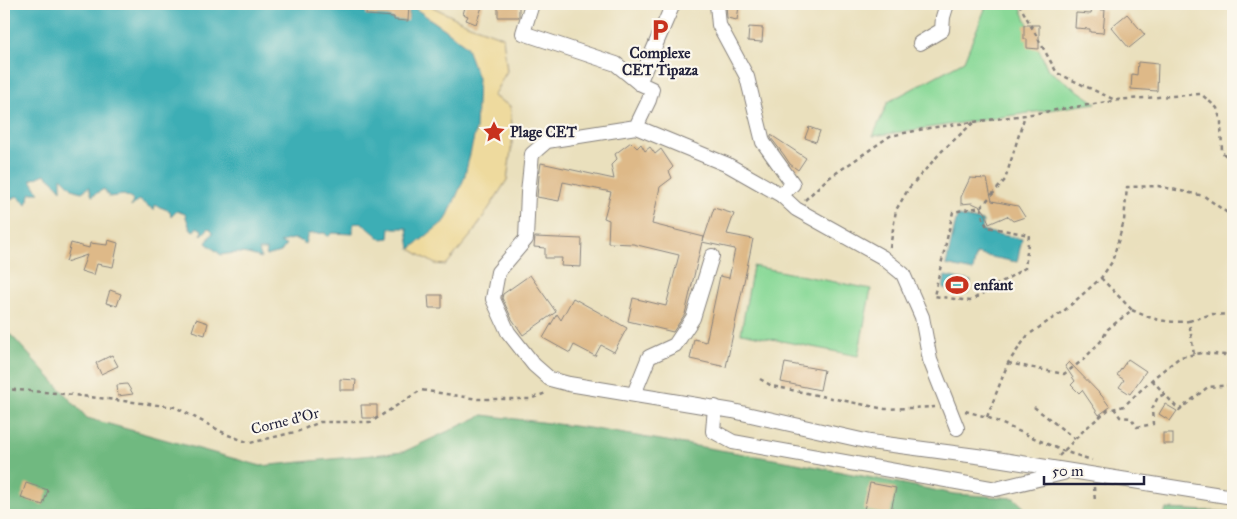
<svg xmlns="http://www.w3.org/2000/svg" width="1237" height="519" font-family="'IM FELL Great Primer',serif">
  <rect width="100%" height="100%" fill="#fbf7ec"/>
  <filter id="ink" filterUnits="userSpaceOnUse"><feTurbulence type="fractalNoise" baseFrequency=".02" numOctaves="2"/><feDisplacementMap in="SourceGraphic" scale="10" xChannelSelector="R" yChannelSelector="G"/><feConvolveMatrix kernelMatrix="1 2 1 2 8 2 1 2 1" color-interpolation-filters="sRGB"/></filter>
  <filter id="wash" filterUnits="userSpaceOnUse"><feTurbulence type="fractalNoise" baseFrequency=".0096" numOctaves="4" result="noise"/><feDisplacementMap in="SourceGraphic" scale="20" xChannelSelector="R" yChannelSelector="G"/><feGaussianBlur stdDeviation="1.12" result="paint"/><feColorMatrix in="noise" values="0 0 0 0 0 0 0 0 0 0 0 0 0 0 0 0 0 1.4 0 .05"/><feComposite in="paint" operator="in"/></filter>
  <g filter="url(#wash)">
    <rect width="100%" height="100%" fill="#eae0bd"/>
    <g fill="#8ad998" stroke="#567e6a">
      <polygon points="987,4 1019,4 1048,70 1096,103 873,136 888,102 964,61"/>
      <polygon points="753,266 871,289 858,356 741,333"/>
    </g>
    <g fill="#6fb980" stroke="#486e5e">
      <polygon points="4,335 11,335 87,418 261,466 403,452 483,415 589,428 791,462 954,494 1014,498 1032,515 4,515"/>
      <polygon points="1166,509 1233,512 1233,515 1163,515"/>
    </g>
    <polygon fill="#eeda9e" stroke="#887e6c" points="410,4 427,4 467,24 503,37 507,71 493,96 510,106 513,136 507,180 473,233 446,265 435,264 410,249 426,236 466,46 446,30 410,5"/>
    <g fill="#3caeb5" stroke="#2f6878">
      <path d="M4 4H349L361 11 383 12 391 19H408L410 5 446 30 466 46 478 78 476 129 464 179 446 220 410 249 407 228H390L389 238 381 239 361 222 353 224V234L332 233 328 237 325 233 308 234 305 244C295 236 291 239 280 243L286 245 281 252 266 256 267 250H259L261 258C244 252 238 252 221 255L206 243 213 232 209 228 201 236 202 230 197 227 194 231 190 229 185 214 177 211 171 217 170 211 155 205 154 210 139 200 131 207 133 200 124 195 109 197 104 189 92 196 89 187 82 192 74 190 61 177V190L54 182 45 174 31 180 39 193H31L26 204 17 196 4 204Z"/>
      <polygon points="957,216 983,221 982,231 1022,239 1017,262 976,254 973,271 946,265"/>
      <polygon points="945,276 971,281 968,293 943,288"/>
    </g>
    <g id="blocks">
      <g fill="#deb988">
        <polygon points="367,4 409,4 408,21 394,20 394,17 366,15"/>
        <polygon points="466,4 483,4 476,24 466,20 468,16 463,14"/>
        <rect x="498" y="4" width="21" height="13"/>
        <polygon points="726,4 739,6 737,20 727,18"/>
        <polygon points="1092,9 1105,10 1103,33 1090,32 1090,29 1075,28 1076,13 1091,14"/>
        <polygon points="1127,14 1145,35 1129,48 1111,27"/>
        <polygon points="1024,25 1039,25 1039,49 1027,48 1027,39 1024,39"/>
        <polygon points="749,27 763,28 762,42 748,41"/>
        <polygon points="1138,62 1158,64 1157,91 1131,89 1132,74 1137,75"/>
        <polygon points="809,127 820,131 816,142 805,138"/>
        <polygon points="771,135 806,158 798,170 790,164 784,155 771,138"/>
        <polygon points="631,142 637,148 641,144 645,151 650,147 655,154 661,149 673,167 669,171 672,178 660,187 652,224 704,237 703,241 714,208 734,214 727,234 753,239 726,367 690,359 694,339 706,342 720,276 729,278 735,249 702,242 685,314 673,332 628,321 633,298 666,306 679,255 633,244 608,243 609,220 604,218 611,192 563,182 559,201 537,197 539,176 541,163 614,179 611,165 617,159 615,154"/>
        <polygon points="970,178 987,179 992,201 1018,206 1025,217 1013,221 1007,216 989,224 985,212 981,207 972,203 961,204 961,197"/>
        <polygon points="535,237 582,239 581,267 561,266 562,258 545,258 545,248 534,247"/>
        <polygon points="108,240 118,243 113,267 97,264 94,275 81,271 87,255 66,262 71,243 89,248 90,243 107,245"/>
        <polygon points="530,275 556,312 523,335 512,319 502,298 503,294"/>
        <polygon points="110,290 121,294 117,306 106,303"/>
        <polygon points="428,295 442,295 442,308 429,308"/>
        <polygon points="573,298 627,328 614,352 601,345 595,356 574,345 570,353 543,338 557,314 561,320"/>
        <polygon points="196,319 208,323 205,335 192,331"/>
        <polygon points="112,355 118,366 101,374 96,363"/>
        <polygon points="1128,359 1146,371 1130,394 1119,387 1124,380 1117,375"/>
        <polygon points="1069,362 1102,396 1110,407 1099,415 1082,390 1079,393 1071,385 1075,381 1065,366"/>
        <polygon points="785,363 824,370 820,390 781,382"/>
        <polygon points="340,379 356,380 355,390 340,390"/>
        <polygon points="127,384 133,394 118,396 117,385"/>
        <polygon points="1165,404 1177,411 1170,421 1159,414"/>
        <polygon points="361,405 377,405 377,418 362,418"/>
        <rect x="1163" y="433" width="10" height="11"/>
        <polygon points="26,483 48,490 43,505 21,498"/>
        <polygon points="870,483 896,488 890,515 864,510"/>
      </g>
    </g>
  </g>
  <g filter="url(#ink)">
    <use href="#blocks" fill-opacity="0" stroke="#86817c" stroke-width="1"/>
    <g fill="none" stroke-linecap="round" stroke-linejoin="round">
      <defs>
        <g id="minor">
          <polyline points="532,4 523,33 616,64 639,83"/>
          <polyline points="673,4 639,83 652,89 649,100 636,127 547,141 532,154 528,193 526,239 498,272 493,299 508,332 534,365 550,379 569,384 733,411 870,442 984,457 1233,497"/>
          <polyline points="920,43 942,30 943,17 947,4"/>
          <polyline points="636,127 728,165 781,195 793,184 763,142 747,77 719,25 717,4"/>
          <polyline points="781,195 796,209 882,257 903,274 922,317 930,360 957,428"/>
          <polyline points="634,394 649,357 675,345 693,318 712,256"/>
          <polyline points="715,407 713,431 733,442 996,489 1063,473"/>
        </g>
      </defs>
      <use href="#minor" stroke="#86817c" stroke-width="16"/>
      <g stroke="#86817c" stroke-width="2.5" stroke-dasharray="4 4" stroke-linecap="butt">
        <polyline points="1019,4 1057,73 1115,100 1201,94 1217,108 1221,122 1222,152 1233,163"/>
        <polyline points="805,200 826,180 890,136 929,128 1025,115 1119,100"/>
        <polyline points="981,207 983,218 987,227 1029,235 1025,268 970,301 934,296 953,212 981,207 1005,180 1025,115"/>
        <polyline points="890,248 896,210 909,188 942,151 974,122"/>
        <path d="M1132 310C1151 319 1168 324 1189 321L1194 355"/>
        <polyline points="1189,321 1212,314 1233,315"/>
        <polyline points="1008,363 1064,374 1083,360 1101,341 1108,329 1132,310 1101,278"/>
        <polyline points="760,379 772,386 885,409 935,407"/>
        <polyline points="1152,380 1179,410 1208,387 1233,385"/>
        <polyline points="4,389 56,393 175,407 228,435 250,443 299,431 320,422 371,422 421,390 478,399 530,399 546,393"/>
        <polyline points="1034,407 1075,439"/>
        <polyline points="1114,408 1120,417 1131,418 1137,427 1153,424 1152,409 1158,397 1165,394"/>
        <polyline points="965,411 987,417 1063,451 1092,460"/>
        <polyline points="987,417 1008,363 1028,335 1065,310 1101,278 1112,262 1124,221 1127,187 1158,186 1204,196 1233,217"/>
        <polyline points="1059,456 1085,429 1108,410 1124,406 1156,376 1180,357 1201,353 1225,355 1233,360"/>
        <polyline points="1228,484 1233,464"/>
        <polyline points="1094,487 1095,503"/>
        <polyline points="697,515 723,514 761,515"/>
      </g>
      <use href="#minor" stroke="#fff" stroke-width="14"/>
    </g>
  </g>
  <defs>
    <symbol id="parking-bare" viewBox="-9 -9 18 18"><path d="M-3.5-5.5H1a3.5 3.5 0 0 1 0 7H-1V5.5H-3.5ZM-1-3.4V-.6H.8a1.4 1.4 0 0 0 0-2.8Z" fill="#c8321e" stroke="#fbf7ec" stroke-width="2.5" paint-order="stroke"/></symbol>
    <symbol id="sight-bare" viewBox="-9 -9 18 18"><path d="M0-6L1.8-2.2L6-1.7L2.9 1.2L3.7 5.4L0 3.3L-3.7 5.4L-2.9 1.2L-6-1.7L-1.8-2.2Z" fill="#c8321e" stroke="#fbf7ec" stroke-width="2.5" paint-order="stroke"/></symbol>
    <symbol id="stadium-bare" viewBox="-9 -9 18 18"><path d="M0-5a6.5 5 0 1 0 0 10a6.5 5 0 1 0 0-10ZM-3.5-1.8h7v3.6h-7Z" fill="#c8321e" stroke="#fbf7ec" stroke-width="2.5" paint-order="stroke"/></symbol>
  </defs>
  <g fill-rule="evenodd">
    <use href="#parking-bare" x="644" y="14" width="32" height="32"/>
    <use href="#sight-bare" x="478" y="116" width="32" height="32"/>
    <use href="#stadium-bare" x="941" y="269" width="32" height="32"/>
  </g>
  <g text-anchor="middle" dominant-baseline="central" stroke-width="4.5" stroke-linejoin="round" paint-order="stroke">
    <g font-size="15" font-weight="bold" fill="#22223b" stroke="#fbf7ec" text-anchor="start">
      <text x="660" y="53" text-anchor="middle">Complexe<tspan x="660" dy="17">CET Tipaza</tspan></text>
      <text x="510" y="132">Plage CET</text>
      <text x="974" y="285">enfant</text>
    </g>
    <g font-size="15" fill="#22223b" stroke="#fbf7ec">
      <text transform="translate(285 421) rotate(-14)">Corne d'Or</text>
    </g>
  </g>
  <rect width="1237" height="519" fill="none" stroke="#fbf7ec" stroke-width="20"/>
  <path d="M1044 476v8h100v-8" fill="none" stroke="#22223b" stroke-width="2.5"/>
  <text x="1052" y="476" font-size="15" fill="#22223b" stroke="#fbf7ec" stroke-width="4" paint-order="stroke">50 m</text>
</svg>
